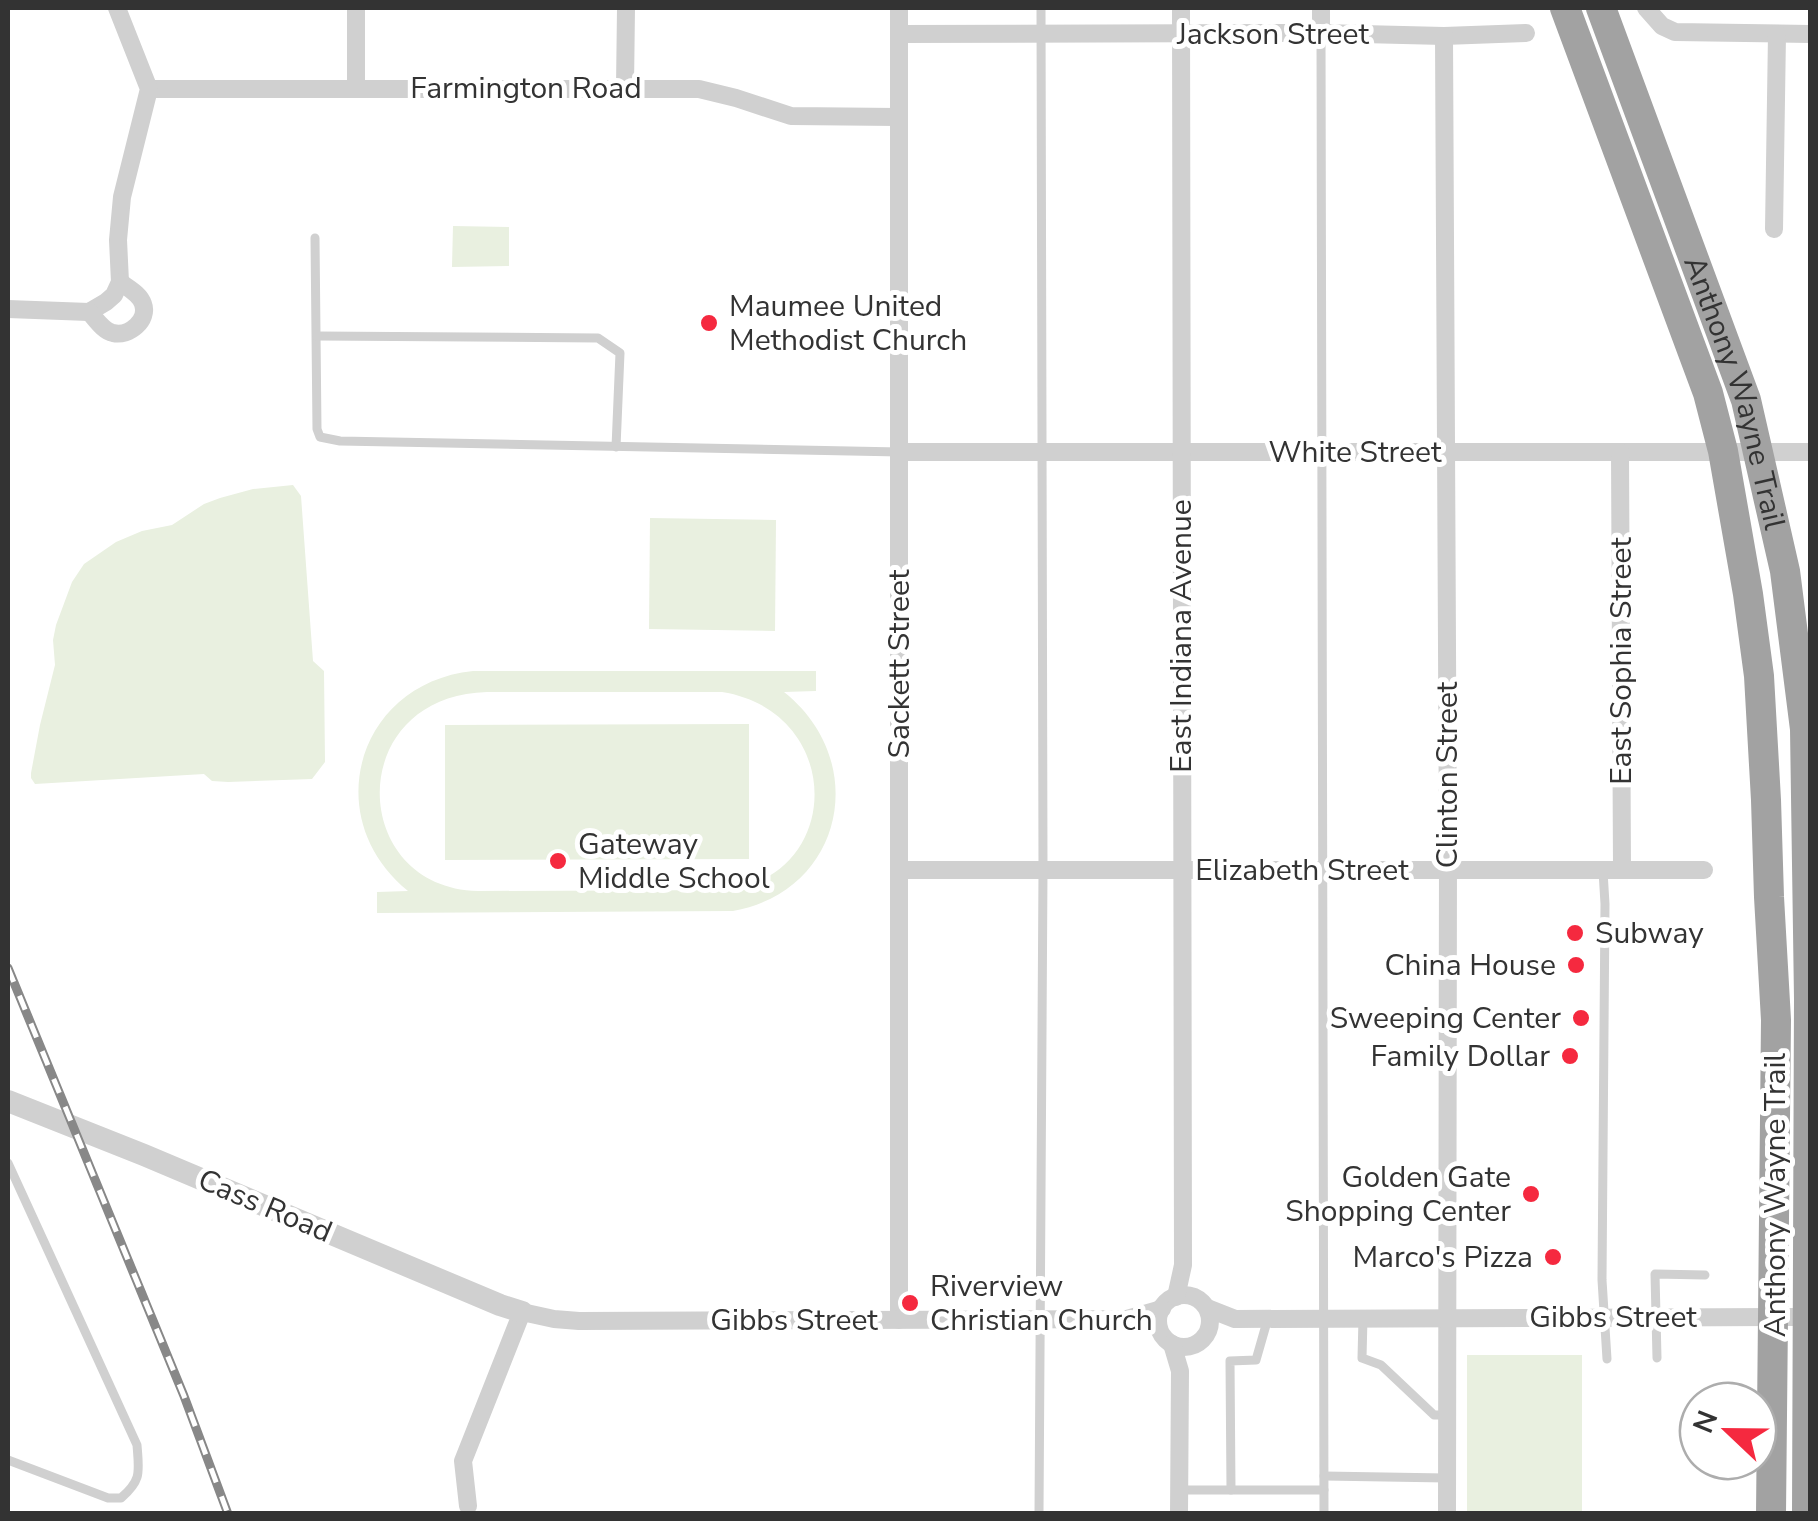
<svg xmlns="http://www.w3.org/2000/svg" width="1818" height="1521" font-family="'Nunito Sans',sans-serif">
  <rect width="100%" height="100%" fill="#fff"/>
  <g fill="#e9f0e0" fill-rule="evenodd">
    <polygon points="453,226 509,227 509,266 452,267"/>
    <polygon points="293,485 301,496 313,661 324,671 325,762 312,779 228,782 212,781 204,774 35,784 31,778 31,773 40,725 55,665 53,640 56,625 72,582 84,564 116,542 142,531 172,525 204,504 220,498 253,489"/>
    <polygon points="650,518 776,520 775,631 649,629"/>
    <path d="M473 671H816V691L784 692C871 761 844 891 733 911L377 913V892L408 891C318 818 357 683 473 671ZM487 692H722C842 711 846 871 730 890L478 891C348 888 343 696 487 692Z"/>
    <polygon points="749,724 749,859 445,860 445,725"/>
    <rect x="1467" y="1355" width="115" height="158"/>
  </g>
  <g fill="none" stroke-linecap="round" stroke-linejoin="round">
    <g stroke="#d0d0d0" stroke-width="9">
      <polyline points="1321,33 1324,1514"/>
      <polyline points="315,238 317,429 320,437 340,441 900,452"/>
      <polyline points="317,336 598,338 620,353 616,447"/>
      <polyline points="1603,871 1605,904 1602,1280 1607,1359"/>
      <path d="M8 1163 137 1445C139 1472 142 1480 121 1498H108L8 1460"/>
      <polyline points="1363,1318 1362,1358 1381,1365 1434,1415 1446,1415"/>
      <polyline points="1657,1358 1655,1274 1705,1275"/>
      <polyline points="1324,1476 1446,1478"/>
      <polyline points="1179,1490 1324,1490"/>
      <polyline points="1231,1490 1230,1361 1256,1360 1268,1318"/>
      <polyline points="1039,1514 1043,871 1041,8"/>
    </g>
    <g stroke="#d0d0d0" stroke-width="18">
      <polyline points="1321,8 1321,33"/>
      <polyline points="1646,8 1662,26 1675,32 1810,34"/>
      <polyline points="899,34 1321,33 1444,36 1526,33"/>
      <polyline points="1444,36 1448,850 1447,1514"/>
      <polyline points="625,87 626,8"/>
      <polyline points="356,88 356,8"/>
      <polyline points="149,89 699,89 736,98 791,116 898,117"/>
      <polyline points="1774,229 1777,34"/>
      <polyline points="8,309 89,312 106,302 114,295 120,282 118,240 122,197 149,89 117,8"/>
      <path d="M89 312C96 319 103 331 113 333 129 337 149 320 143 304 140 294 128 288 120 282"/>
      <polyline points="900,452 1810,452"/>
      <polyline points="1620,452 1622,869"/>
      <polyline points="899,870 1704,870"/>
      <circle cx="1184" cy="1321" r="26"/>
      <polyline points="1176,1297 1183,1265 1181,8"/>
      <polyline points="1207,1308 1235,1319 1810,1317"/>
      <polyline points="899,1320 899,8"/>
      <polyline points="1172,1344 1180,1371 1179,1514"/>
      <polyline points="468,1506 463,1461 522,1312 554,1319 579,1321 1127,1319 1162,1309"/>
    </g>
    <polyline stroke="#d0d0d0" stroke-width="22" points="8,1101 144,1155 500,1305 522,1312"/>
    <g stroke="#a2a2a2" stroke-width="30">
      <polyline points="1565,8 1708,393 1723,451 1748,594 1759,676 1766,800 1769,897 1776,1020 1771,1514"/>
      <path id="s1" d="M1601 8 1746 400 1785 571 1805 729 1809 999 1807 1514"/>
    </g>
    <defs>
      <polyline id="rail" points="8,968 184,1396 228,1514"/>
    </defs>
    <use href="#rail" stroke="#888" stroke-width="9"/>
    <use href="#rail" stroke="#fff" stroke-width="5" stroke-dasharray="15" stroke-linecap="butt"/>
  </g>
  <g fill="#f5293f" stroke="#fff" stroke-width="4">
    <circle cx="709" cy="323" r="10"/>
    <circle cx="558" cy="861" r="10"/>
    <circle cx="1575" cy="933" r="10"/>
    <circle cx="1576" cy="965" r="10"/>
    <circle cx="1581" cy="1018" r="10"/>
    <circle cx="1570" cy="1056" r="10"/>
    <circle cx="1531" cy="1194" r="10"/>
    <circle cx="1553" cy="1257" r="10"/>
    <circle cx="910" cy="1303" r="10"/>
  </g>
  <g text-anchor="middle" dominant-baseline="central" stroke-width="10" stroke-linejoin="round" paint-order="stroke">
    <g font-size="30" fill="#333" stroke="#fff">
      <text x="1273" y="34">Jackson Street</text>
      <text x="526" y="88">Farmington Road</text>
      <text stroke="none"><textPath href="#s1" startOffset="408">Anthony Wayne Trail</textPath></text>
      <text x="1355" y="452">White Street</text>
      <text transform="translate(1181 636) rotate(-90)">East Indiana Avenue</text>
      <text transform="translate(1621 661) rotate(-90)">East Sophia Street</text>
      <text transform="translate(899 664) rotate(-90)">Sackett Street</text>
      <text transform="translate(1447 775) rotate(-90)">Clinton Street</text>
      <text x="1302" y="870">Elizabeth Street</text>
      <text transform="translate(1775 1195) rotate(-90)">Anthony Wayne Trail</text>
      <text transform="translate(265 1206) rotate(23)">Cass Road</text>
      <text x="1613" y="1317">Gibbs Street</text>
      <text x="794" y="1320">Gibbs Street</text>
    </g>
    <g font-size="30" fill="#333" stroke="#fff" text-anchor="end">
      <text x="729" y="306" text-anchor="start">Maumee United<tspan x="729" dy="34">Methodist Church</tspan></text>
      <text x="578" y="844" text-anchor="start">Gateway<tspan x="578" dy="34">Middle School</tspan></text>
      <text x="1595" y="933" text-anchor="start">Subway</text>
      <text x="1556" y="965">China House</text>
      <text x="1561" y="1018">Sweeping Center</text>
      <text x="1550" y="1056">Family Dollar</text>
      <text x="1511" y="1177">Golden Gate<tspan x="1511" dy="34">Shopping Center</tspan></text>
      <text x="1533" y="1257">Marco's Pizza</text>
      <text x="930" y="1286" text-anchor="start">Riverview<tspan x="930" dy="34">Christian Church</tspan></text>
    </g>
  </g>
  <rect width="1818" height="1521" fill="none" stroke="#333333" stroke-width="20"/>
  <g transform="translate(1728 1431) rotate(292)"><circle r="48" fill="#ffffff" stroke="#adadad" stroke-width="2.5"/>
  <path d="M0-8L18 38L0 25L-18 38Z" fill="#f5293f"/>
  <text y="-15" font-size="28" font-weight="bold" text-anchor="middle" fill="#333333">N</text>
  </g>
</svg>
